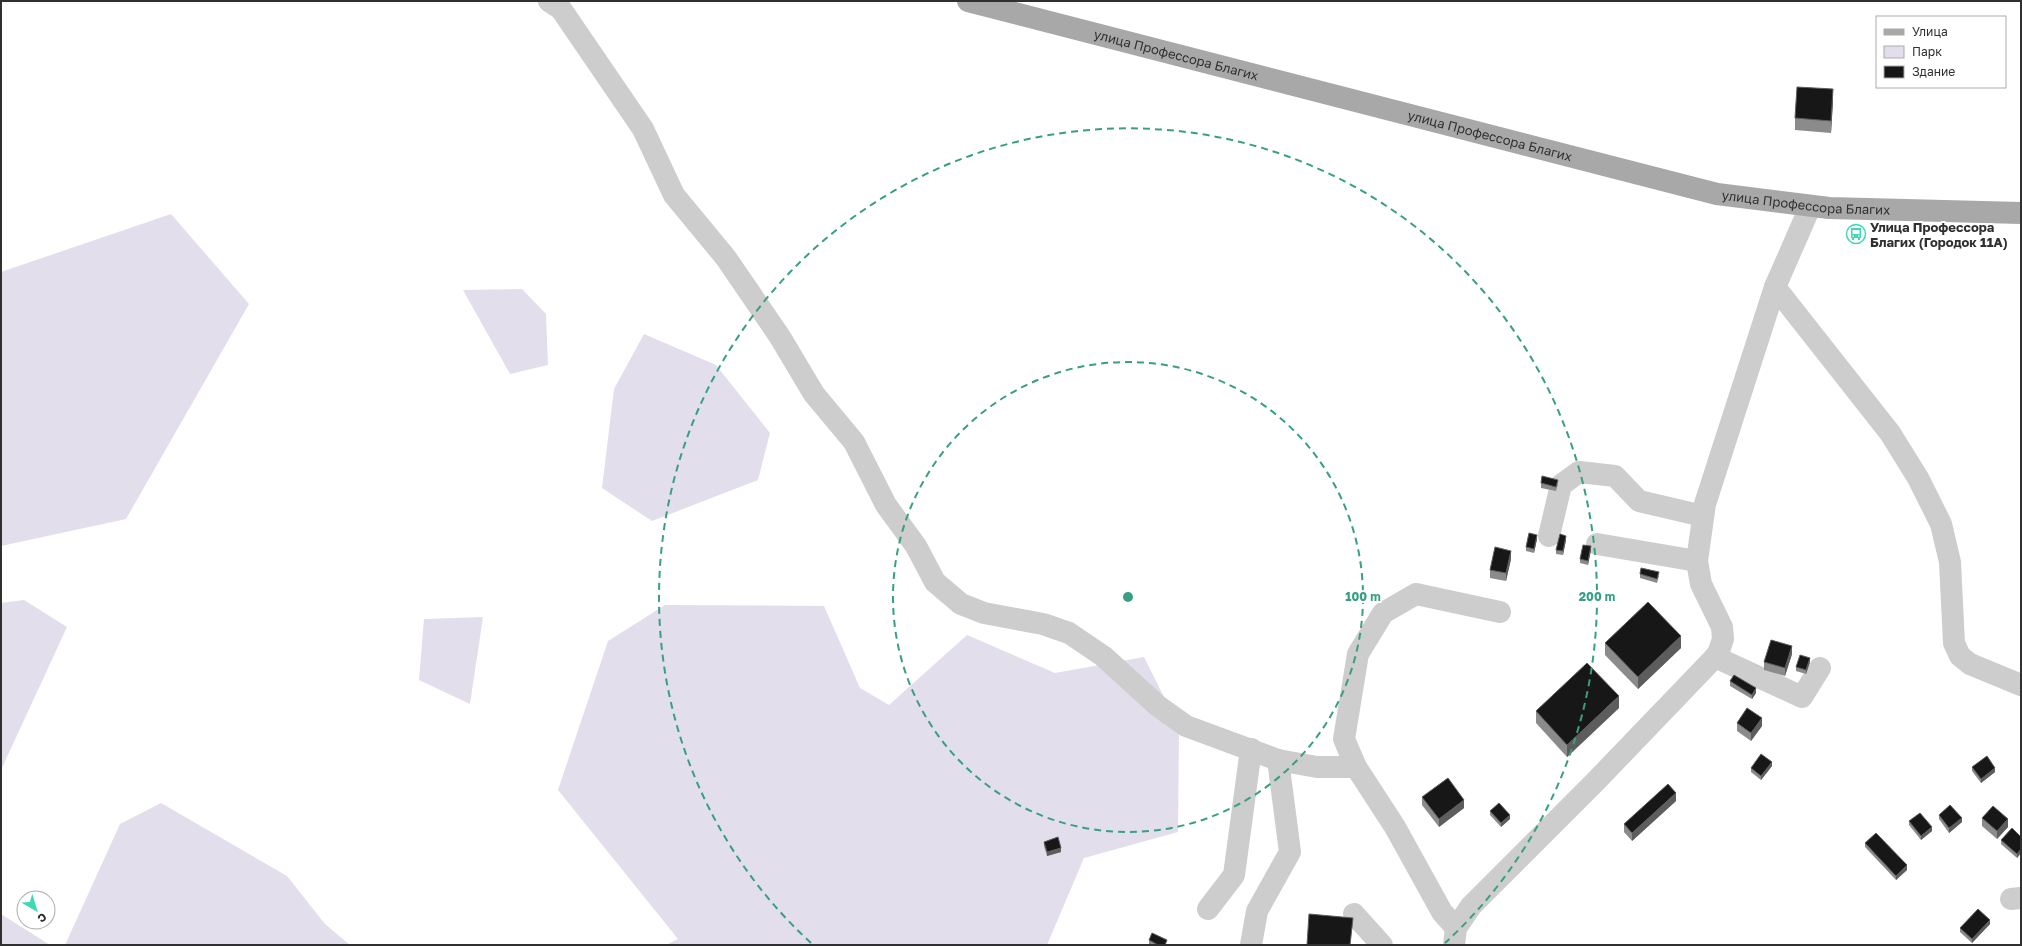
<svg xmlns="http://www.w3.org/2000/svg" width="2022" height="946" font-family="'Golos Text',sans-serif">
  <rect width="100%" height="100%" fill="#fff"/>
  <g fill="#e2deec">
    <polygon points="171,214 249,304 126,519 1,546 1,272"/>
    <polygon points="522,289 546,314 548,365 510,374 463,290"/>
    <polygon points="644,334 716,365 770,433 758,480 652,521 602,488 614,389"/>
    <polygon points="24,600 67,627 1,770 1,603"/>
    <polygon points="665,605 824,606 860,688 889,705 967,635 1055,673 1144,657 1179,727 1178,832 1084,858 1047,945 666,945 678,939 558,790 608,641"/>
    <polygon points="483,617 470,704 419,680 424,619"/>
    <polygon points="161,803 287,876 325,924 350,945 65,945 120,824"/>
    <polygon points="1,914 50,945 1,945"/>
  </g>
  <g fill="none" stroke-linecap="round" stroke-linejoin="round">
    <g stroke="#cdcdcd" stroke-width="22">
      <polyline points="549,1 561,9 643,129 674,195 726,258 780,337 814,394 854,442 886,505 916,546 935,582 961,604 984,613 1043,624 1069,633 1103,656 1158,706 1186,726 1278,760 1317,767 1356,767"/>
      <polyline points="1775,287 1890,433 1918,478 1941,524 1950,562 1954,643 1960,656 1970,664 2021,685"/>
      <polyline points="1549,536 1561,485 1579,472 1615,476 1639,501 1703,516"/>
      <polyline points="1597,544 1697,561"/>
      <polyline points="1715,657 1802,697 1820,668"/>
      <polyline points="2011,899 2021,898"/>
      <polyline points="1208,909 1234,875 1251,749"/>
      <polyline points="1354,914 1382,945"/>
      <polyline points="1456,928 1442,912 1395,827 1356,767 1344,739 1358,654 1383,613 1416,594 1500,612"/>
      <polyline points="1251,945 1257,911 1290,852 1278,760"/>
      <polyline points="1454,945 1456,928 1471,906 1596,781 1718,654 1723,639 1722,627 1701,584 1697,561 1705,504 1775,287 1810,207"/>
    </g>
    <path stroke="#a8a8a8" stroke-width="22" id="s1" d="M968 1 1717 194 1829 208 2021 213"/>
  </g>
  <g fill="#8b8b8b">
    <polygon points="1833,101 1831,133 1795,130 1795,118"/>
    <polygon points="1541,483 1558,484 1556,491 1541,488"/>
    <polygon points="1537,539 1534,553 1526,551 1526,547"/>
    <polygon points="1566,540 1563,555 1556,554 1556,550"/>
    <polygon points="1591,550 1588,565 1580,563 1580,559"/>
    <polygon points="1511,559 1506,581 1490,578 1490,570"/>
    <polygon points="1640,574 1659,576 1657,583 1640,578"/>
    <polygon points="1605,643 1681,648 1638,689 1605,655"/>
    <polygon points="1792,654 1785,676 1764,670 1764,662"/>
    <polygon points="1810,662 1806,674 1796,671 1796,667"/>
    <polygon points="1730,681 1756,693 1752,699 1730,686"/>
    <polygon points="1619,708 1567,757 1536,723 1536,711"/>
    <polygon points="1737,723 1762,726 1751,741 1737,731"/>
    <polygon points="1772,766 1761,780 1751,772 1751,768"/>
    <polygon points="1972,767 1995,772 1981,783 1972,771"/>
    <polygon points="1422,797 1464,808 1439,827 1422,805"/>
    <polygon points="1676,801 1632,841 1624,832 1624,824"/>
    <polygon points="1490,811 1510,819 1501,827 1490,815"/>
    <polygon points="1939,815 1962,822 1949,833 1939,819"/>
    <polygon points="1982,818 2008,827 1997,839 1982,826"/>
    <polygon points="1909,821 1932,831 1921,840 1909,825"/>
    <polygon points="2021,837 2021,853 2017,858 2001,844 2001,840"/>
    <polygon points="1044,842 1061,852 1047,856 1044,846"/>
    <polygon points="1865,843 1907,870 1896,880 1865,847"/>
    <polygon points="1990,924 1972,943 1960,932 1960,928"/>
    <polygon points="1149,940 1167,944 1167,945 1150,945 1149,944"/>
  </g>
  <g fill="#5d5d5d">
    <polygon points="1833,89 1833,101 1831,133 1831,121"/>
    <polygon points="1537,535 1537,539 1534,553 1534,549"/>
    <polygon points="1566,536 1566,540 1563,555 1563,551"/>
    <polygon points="1591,546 1591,550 1588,565 1588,561"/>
    <polygon points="1511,551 1511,559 1506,581 1506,573"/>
    <polygon points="1681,636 1681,648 1638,689 1638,677"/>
    <polygon points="1792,646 1792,654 1785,676 1785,668"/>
    <polygon points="1810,658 1810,662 1806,674 1806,670"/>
    <polygon points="1756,688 1756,693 1752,699 1752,695"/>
    <polygon points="1619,696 1619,708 1567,757 1567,745"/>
    <polygon points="1762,718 1762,726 1751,741 1751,733"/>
    <polygon points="1772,762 1772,766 1761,780 1761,776"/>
    <polygon points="1995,768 1995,772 1981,783 1981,779"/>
    <polygon points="1676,793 1676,801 1632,841 1632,833"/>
    <polygon points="1464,800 1464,808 1439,827 1439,819"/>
    <polygon points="1510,815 1510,819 1501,827 1501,823"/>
    <polygon points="1962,818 1962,822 1949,833 1949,828"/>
    <polygon points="2008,819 2008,827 1997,839 1997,831"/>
    <polygon points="1932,827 1932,831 1921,840 1921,836"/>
    <polygon points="1061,848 1061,852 1047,856 1047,852"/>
    <polygon points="2021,849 2021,853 2017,858 2017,854"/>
    <polygon points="1907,865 1907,870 1896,880 1896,876"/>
    <polygon points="1990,920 1990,924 1972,943 1972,939"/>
  </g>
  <g fill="#171717" stroke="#5d5d5d">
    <polygon points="1797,87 1833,89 1831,121 1795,118"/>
    <polygon points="1542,476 1558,480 1556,487 1541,483"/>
    <polygon points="1529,533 1537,535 1534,549 1526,547"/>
    <polygon points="1560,534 1566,536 1563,551 1556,550"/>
    <polygon points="1583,545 1591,546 1588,561 1580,559"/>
    <polygon points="1495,547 1511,551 1506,573 1490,570"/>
    <polygon points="1641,568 1659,572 1657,579 1640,574"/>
    <polygon points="1648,602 1681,636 1638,677 1605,643"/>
    <polygon points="1771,640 1792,646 1785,668 1764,662"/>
    <polygon points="1800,655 1810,658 1806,670 1796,667"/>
    <polygon points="1587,663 1619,696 1567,745 1536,711"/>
    <polygon points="1734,675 1756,688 1752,695 1730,681"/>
    <polygon points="1747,708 1762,718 1751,733 1737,723"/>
    <polygon points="1761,754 1772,762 1761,776 1751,768"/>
    <polygon points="1987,756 1995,768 1981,779 1972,767"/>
    <polygon points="1448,778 1464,800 1439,819 1422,797"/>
    <polygon points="1668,784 1676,793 1632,833 1624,824"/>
    <polygon points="1499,803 1510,815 1501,823 1490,811"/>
    <polygon points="1950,805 1962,818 1949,828 1939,815"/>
    <polygon points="1993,806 2008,819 1997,831 1982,818"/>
    <polygon points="1920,813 1932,827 1921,836 1909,821"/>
    <polygon points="2012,828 2021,837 2021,849 2017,854 2001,840"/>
    <polygon points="1876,833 1907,865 1896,876 1865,843"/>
    <polygon points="1058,837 1061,848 1047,852 1044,842"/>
    <polygon points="1978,909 1990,920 1972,939 1960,928"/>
    <polygon points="1309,914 1353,918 1350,945 1307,945"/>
    <polygon points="1152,933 1167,940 1165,945 1158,945 1149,940"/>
  </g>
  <g fill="none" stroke="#389f85" stroke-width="2" stroke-dasharray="7 5">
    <circle cx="1128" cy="597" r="235"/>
    <path d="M811 943A469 469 0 1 1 1445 943"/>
  </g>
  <defs>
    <symbol id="bus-ring" viewBox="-11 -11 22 22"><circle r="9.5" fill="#fff" stroke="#3ddbb3" stroke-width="1.5"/><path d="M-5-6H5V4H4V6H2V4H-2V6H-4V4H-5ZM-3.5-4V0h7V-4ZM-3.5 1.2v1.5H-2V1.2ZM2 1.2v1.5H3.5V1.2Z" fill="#3ddbb3"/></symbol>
  </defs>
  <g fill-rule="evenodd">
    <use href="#bus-ring" x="1845" y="223" width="22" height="22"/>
  </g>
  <g text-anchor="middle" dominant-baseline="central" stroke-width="4" stroke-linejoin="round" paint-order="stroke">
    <g font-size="13" fill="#303030" stroke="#fff">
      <text stroke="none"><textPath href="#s1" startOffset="215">улица Профессора Благих</textPath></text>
      <text stroke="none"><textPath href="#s1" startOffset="539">улица Профессора Благих</textPath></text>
      <text stroke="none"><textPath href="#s1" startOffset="863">улица Профессора Благих</textPath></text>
    </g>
    <g font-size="13" font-weight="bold" fill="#303030" stroke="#fff" text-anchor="start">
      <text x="1870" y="227">Улица Профессора<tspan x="1870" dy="15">Благих (Городок 11А)</tspan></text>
    </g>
  </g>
  <circle cx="1128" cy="597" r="6" fill="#389f85" stroke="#fff" stroke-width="2"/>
  <g font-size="12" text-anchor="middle" font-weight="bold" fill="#389f85" stroke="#fff" stroke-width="4" stroke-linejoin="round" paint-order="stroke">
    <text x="1363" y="601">100 m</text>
    <text x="1597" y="601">200 m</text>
  </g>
  <rect width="2022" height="946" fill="none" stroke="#303030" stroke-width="4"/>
  <rect x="1876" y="16" width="130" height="72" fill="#ffffff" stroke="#acacac"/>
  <rect x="1884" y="29" width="20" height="6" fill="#a8a8a8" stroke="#acacac"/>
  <text x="1912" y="36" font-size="12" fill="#303030">Улица</text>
  <rect x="1884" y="46" width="20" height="12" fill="#e2deec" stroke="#acacac"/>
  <text x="1912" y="56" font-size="12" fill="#303030">Парк</text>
  <rect x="1884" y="66" width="20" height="12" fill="#171717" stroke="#acacac"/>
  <text x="1912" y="76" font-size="12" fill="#303030">Здание</text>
  <g transform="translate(36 910) rotate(142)"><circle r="19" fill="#ffffff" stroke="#acacac"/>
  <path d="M0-3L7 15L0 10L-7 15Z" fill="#3ddbb3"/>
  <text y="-6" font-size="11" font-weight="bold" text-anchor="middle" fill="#303030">С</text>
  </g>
</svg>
